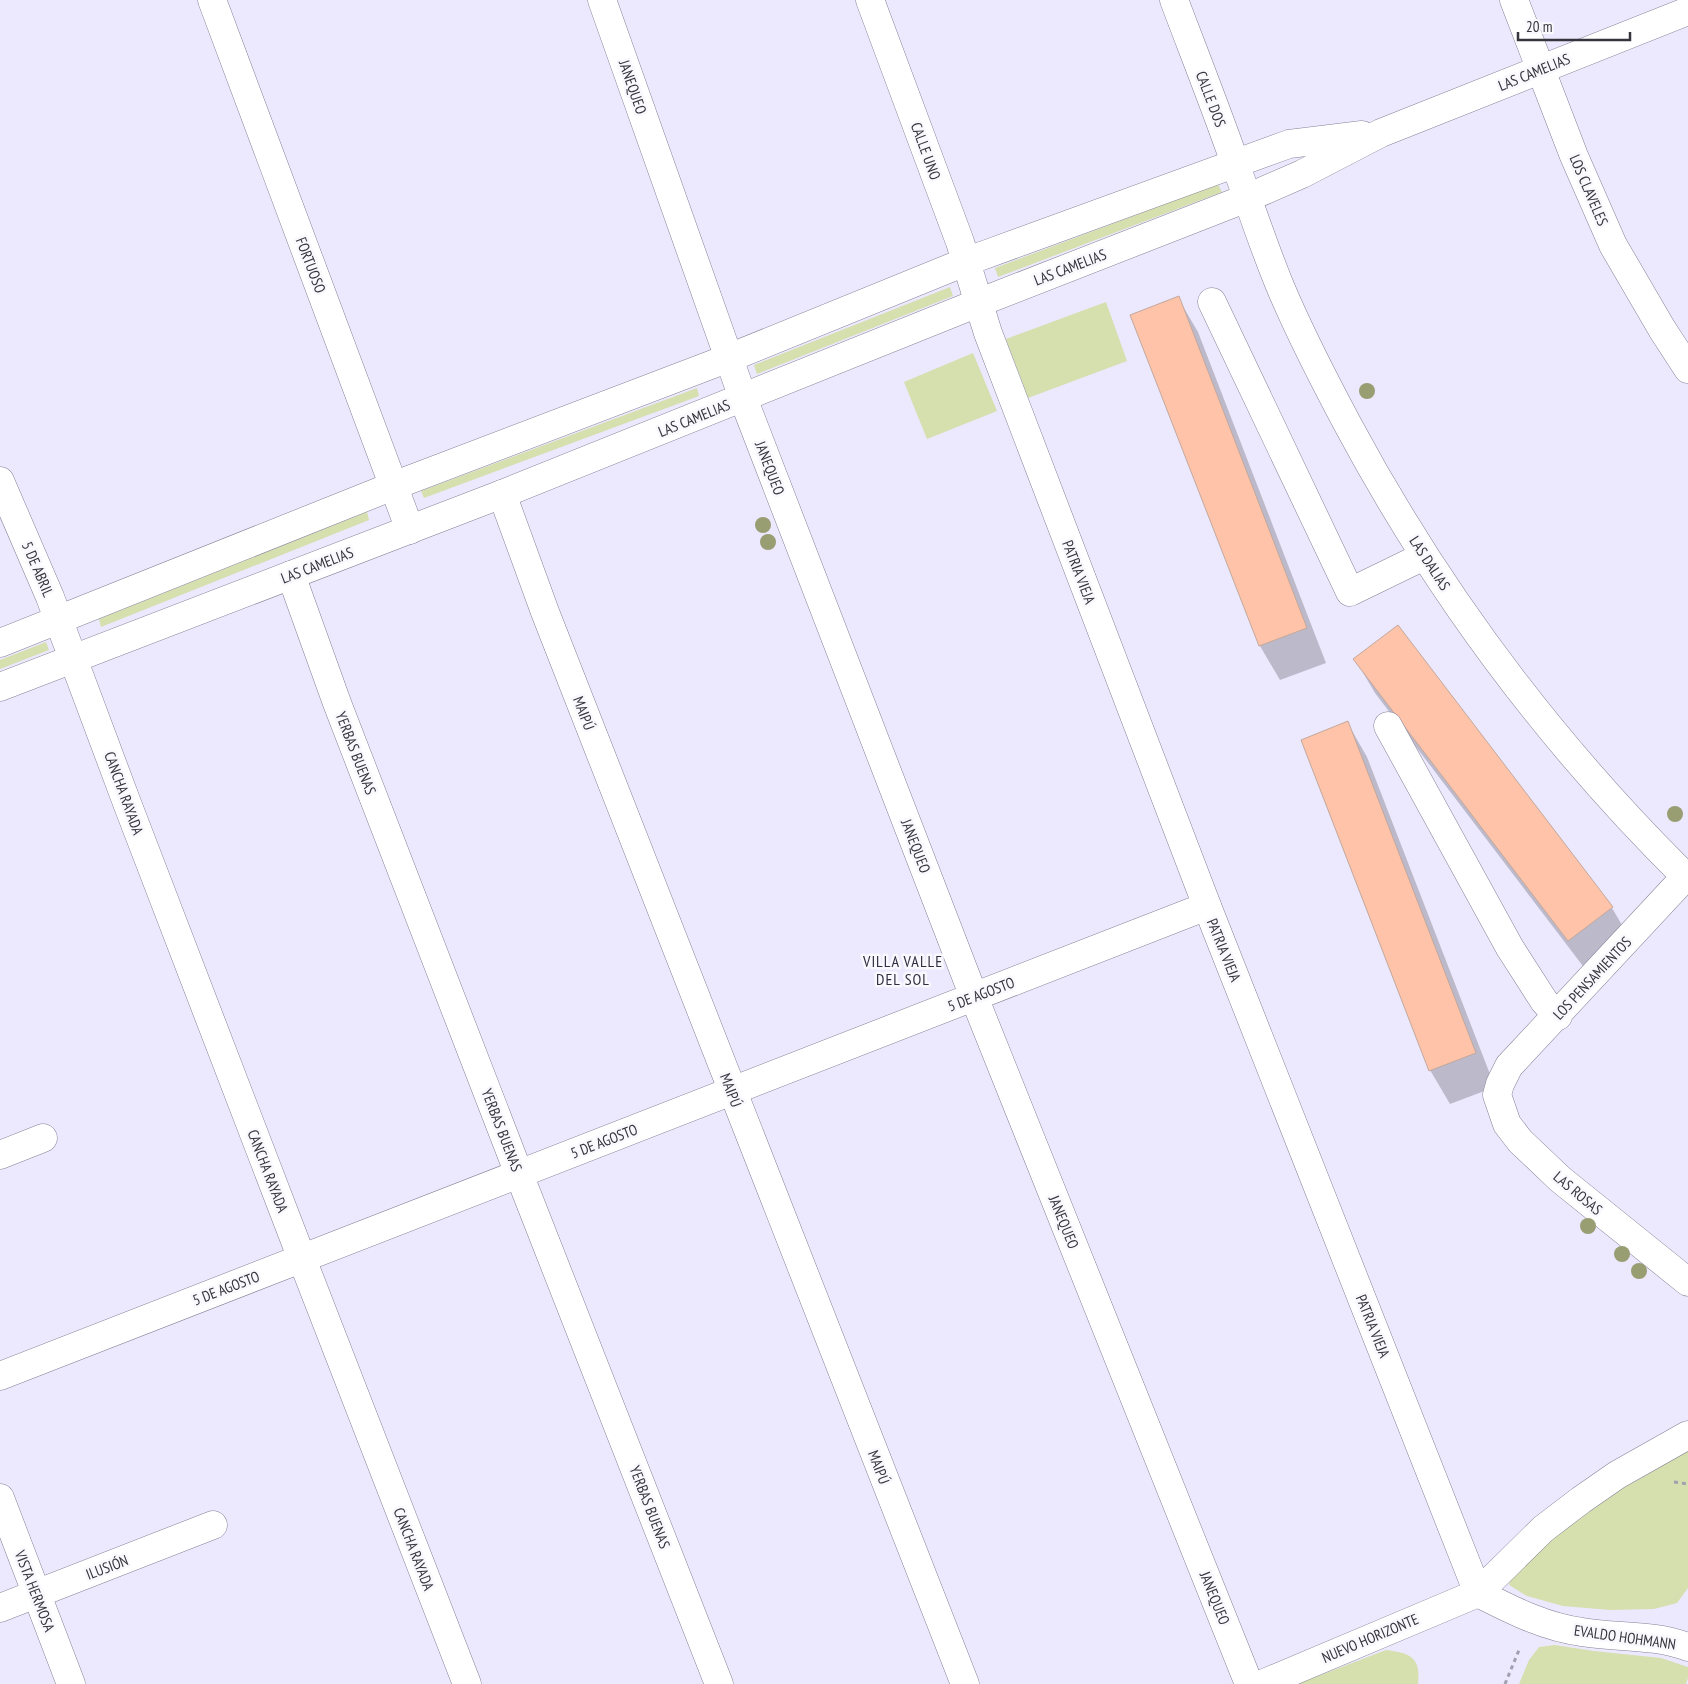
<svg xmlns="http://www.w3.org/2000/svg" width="1688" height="1684" font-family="'PT Sans Narrow',sans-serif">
  <rect width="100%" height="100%" fill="#ece8fd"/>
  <g fill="#d5e0ae">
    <polygon points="1218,184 1222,192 998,277 995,268"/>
    <polygon points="950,287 953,296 757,374 754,365"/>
    <polygon points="1106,302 1127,361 1028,398 1006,339"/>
    <polygon points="973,353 997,411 927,439 904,382"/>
    <polygon points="697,388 699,396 424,498 421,491"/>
    <polygon points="367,512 369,520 101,627 99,619"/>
    <polygon points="46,642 49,650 0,669 0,660"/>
    <polygon points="1688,1449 1688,1588 1677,1603 1654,1609 1610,1610 1563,1606 1527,1596 1509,1585 1511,1573 1596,1502"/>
    <polygon points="1555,1645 1594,1651 1661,1658 1688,1667 1688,1678 1686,1684 1519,1684 1529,1660 1539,1647"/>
    <path d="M1386 1650C1410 1653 1421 1657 1418 1684H1297Z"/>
  </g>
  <g fill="#0003">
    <polygon points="1178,298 1198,332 1326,663 1280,680 1260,646 1132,316"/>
    <polygon points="1355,659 1612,908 1632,942 1589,974 1375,693"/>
    <polygon points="1347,722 1367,757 1495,1087 1450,1104 1430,1070"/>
  </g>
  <g fill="#fec3a8" stroke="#c2a89d">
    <polygon points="1179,296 1307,628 1259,646 1130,315"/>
    <polygon points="1398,625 1613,907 1568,941 1353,659"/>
    <polygon points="1348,721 1476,1053 1429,1071 1301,740"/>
  </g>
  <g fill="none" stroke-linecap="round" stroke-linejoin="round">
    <defs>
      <g id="minor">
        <polyline points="212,0 410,530"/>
        <polyline points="602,0 743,398 974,997 1249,1684"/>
        <polyline points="870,0 960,242 988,333 1207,906 1478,1593"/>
        <path d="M1174 0C1194 53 1215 106 1234 160 1249 202 1263 245 1280 286 1300 334 1324 380 1348 425 1438 593 1552 745 1688 879"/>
        <polyline points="1514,0 1574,156 1613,245 1662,329 1688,369"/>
        <polyline points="1212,302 1350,592 1424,556"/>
        <polyline points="0,481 50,597 127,803 302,1259 467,1684"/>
        <polyline points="502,494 545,612 965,1684"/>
        <polyline points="291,575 337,703 519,1174 719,1684"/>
        <polyline points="0,643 393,486 729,358 965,262 1289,144 1362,135"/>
        <polyline points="0,687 502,494 978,303 1247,198 1302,174 1381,133 1688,11"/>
        <polyline points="1388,726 1510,948 1544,1001 1558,1016"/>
        <polyline points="1688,874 1509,1066 1500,1084 1497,1095 1507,1124 1520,1141 1560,1179 1688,1282"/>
        <polyline points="0,1155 43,1138"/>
        <polyline points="0,1376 1207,906"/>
        <polyline points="0,1498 71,1684"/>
        <path d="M1478 1593C1512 1610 1544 1627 1582 1632 1618 1638 1653 1634 1688 1647"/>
        <polyline points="0,1608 213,1525"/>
        <polyline points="1262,1684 1478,1593 1543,1529 1581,1500 1617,1475 1688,1435"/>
      </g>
    </defs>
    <use href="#minor" stroke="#868298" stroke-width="29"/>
    <g stroke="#a29fb0" stroke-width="3" stroke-dasharray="4 4" stroke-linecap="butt">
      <polyline points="1674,1482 1688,1484"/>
      <polyline points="1505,1684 1519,1650"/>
    </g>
    <use href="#minor" stroke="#fff" stroke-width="28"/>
  </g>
  <g fill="#989d72">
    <circle cx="1367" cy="391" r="8"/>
    <circle cx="763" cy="525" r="8"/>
    <circle cx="768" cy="542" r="8"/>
    <circle cx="1675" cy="814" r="8"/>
    <circle cx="1588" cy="1226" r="8"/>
    <circle cx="1622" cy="1254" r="8"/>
    <circle cx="1639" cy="1271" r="8"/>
  </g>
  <g text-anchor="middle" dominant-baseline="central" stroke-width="5" stroke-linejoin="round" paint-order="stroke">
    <g font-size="15" fill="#36353e" stroke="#f9f8fd">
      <text transform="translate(1534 72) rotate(-22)">LAS CAMELIAS</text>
      <text transform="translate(633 87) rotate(71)">JANEQUEO</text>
      <text transform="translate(1211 99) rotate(69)">CALLE DOS</text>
      <text transform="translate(926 151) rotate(70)">CALLE UNO</text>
      <text transform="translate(1589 190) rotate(67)">LOS CLAVELES</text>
      <text transform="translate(311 265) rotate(69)">FORTUOSO</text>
      <text transform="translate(1070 267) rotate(-21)">LAS CAMELIAS</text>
      <text transform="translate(694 418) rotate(-22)">LAS CAMELIAS</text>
      <text transform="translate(770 468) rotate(69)">JANEQUEO</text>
      <text transform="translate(1430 563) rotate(57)">LAS DALIAS</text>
      <text transform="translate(317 565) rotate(-21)">LAS CAMELIAS</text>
      <text transform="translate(38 569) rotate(67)">5 DE ABRIL</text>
      <text transform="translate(1079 572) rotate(69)">PATRIA VIEJA</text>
      <text transform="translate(584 713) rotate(69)">MAIPÚ</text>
      <text transform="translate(356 753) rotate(69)">YERBAS BUENAS</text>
      <text transform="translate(124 793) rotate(70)">CANCHA RAYADA</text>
      <text transform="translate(916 846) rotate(69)">JANEQUEO</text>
      <text transform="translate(1224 950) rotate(68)">PATRIA VIEJA</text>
      <text transform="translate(1592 978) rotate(-47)">LOS PENSAMIENTOS</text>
      <text transform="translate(981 994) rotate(-21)">5 DE AGOSTO</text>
      <text transform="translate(731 1090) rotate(69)">MAIPÚ</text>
      <text transform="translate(502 1130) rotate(69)">YERBAS BUENAS</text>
      <text transform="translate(604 1141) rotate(-21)">5 DE AGOSTO</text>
      <text transform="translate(268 1171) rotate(69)">CANCHA RAYADA</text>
      <text transform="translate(1578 1193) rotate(40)">LAS ROSAS</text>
      <text transform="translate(1064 1222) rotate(68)">JANEQUEO</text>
      <text transform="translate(226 1288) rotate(-21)">5 DE AGOSTO</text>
      <text transform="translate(1373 1326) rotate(68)">PATRIA VIEJA</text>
      <text transform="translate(879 1467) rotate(69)">MAIPÚ</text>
      <text transform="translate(650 1507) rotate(69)">YERBAS BUENAS</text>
      <text transform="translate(414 1549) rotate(69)">CANCHA RAYADA</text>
      <text transform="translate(107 1567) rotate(-21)">ILUSIÓN</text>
      <text transform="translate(35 1591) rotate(69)">VISTA HERMOSA</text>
      <text transform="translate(1215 1598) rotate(68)">JANEQUEO</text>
      <text transform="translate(1625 1637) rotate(8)">EVALDO HOHMANN</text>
      <text transform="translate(1370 1638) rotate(-23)">NUEVO HORIZONTE</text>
    </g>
    <g font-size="16" letter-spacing="1" fill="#322e41" stroke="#f9f8fd">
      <text x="903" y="961">VILLA VALLE<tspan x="903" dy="18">DEL SOL</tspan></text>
    </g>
  </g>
  <path d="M1518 32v8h112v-8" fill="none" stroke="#36353e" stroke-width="2.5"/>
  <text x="1526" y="32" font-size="15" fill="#36353e" stroke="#f9f8fd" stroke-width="4" paint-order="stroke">20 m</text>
</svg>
